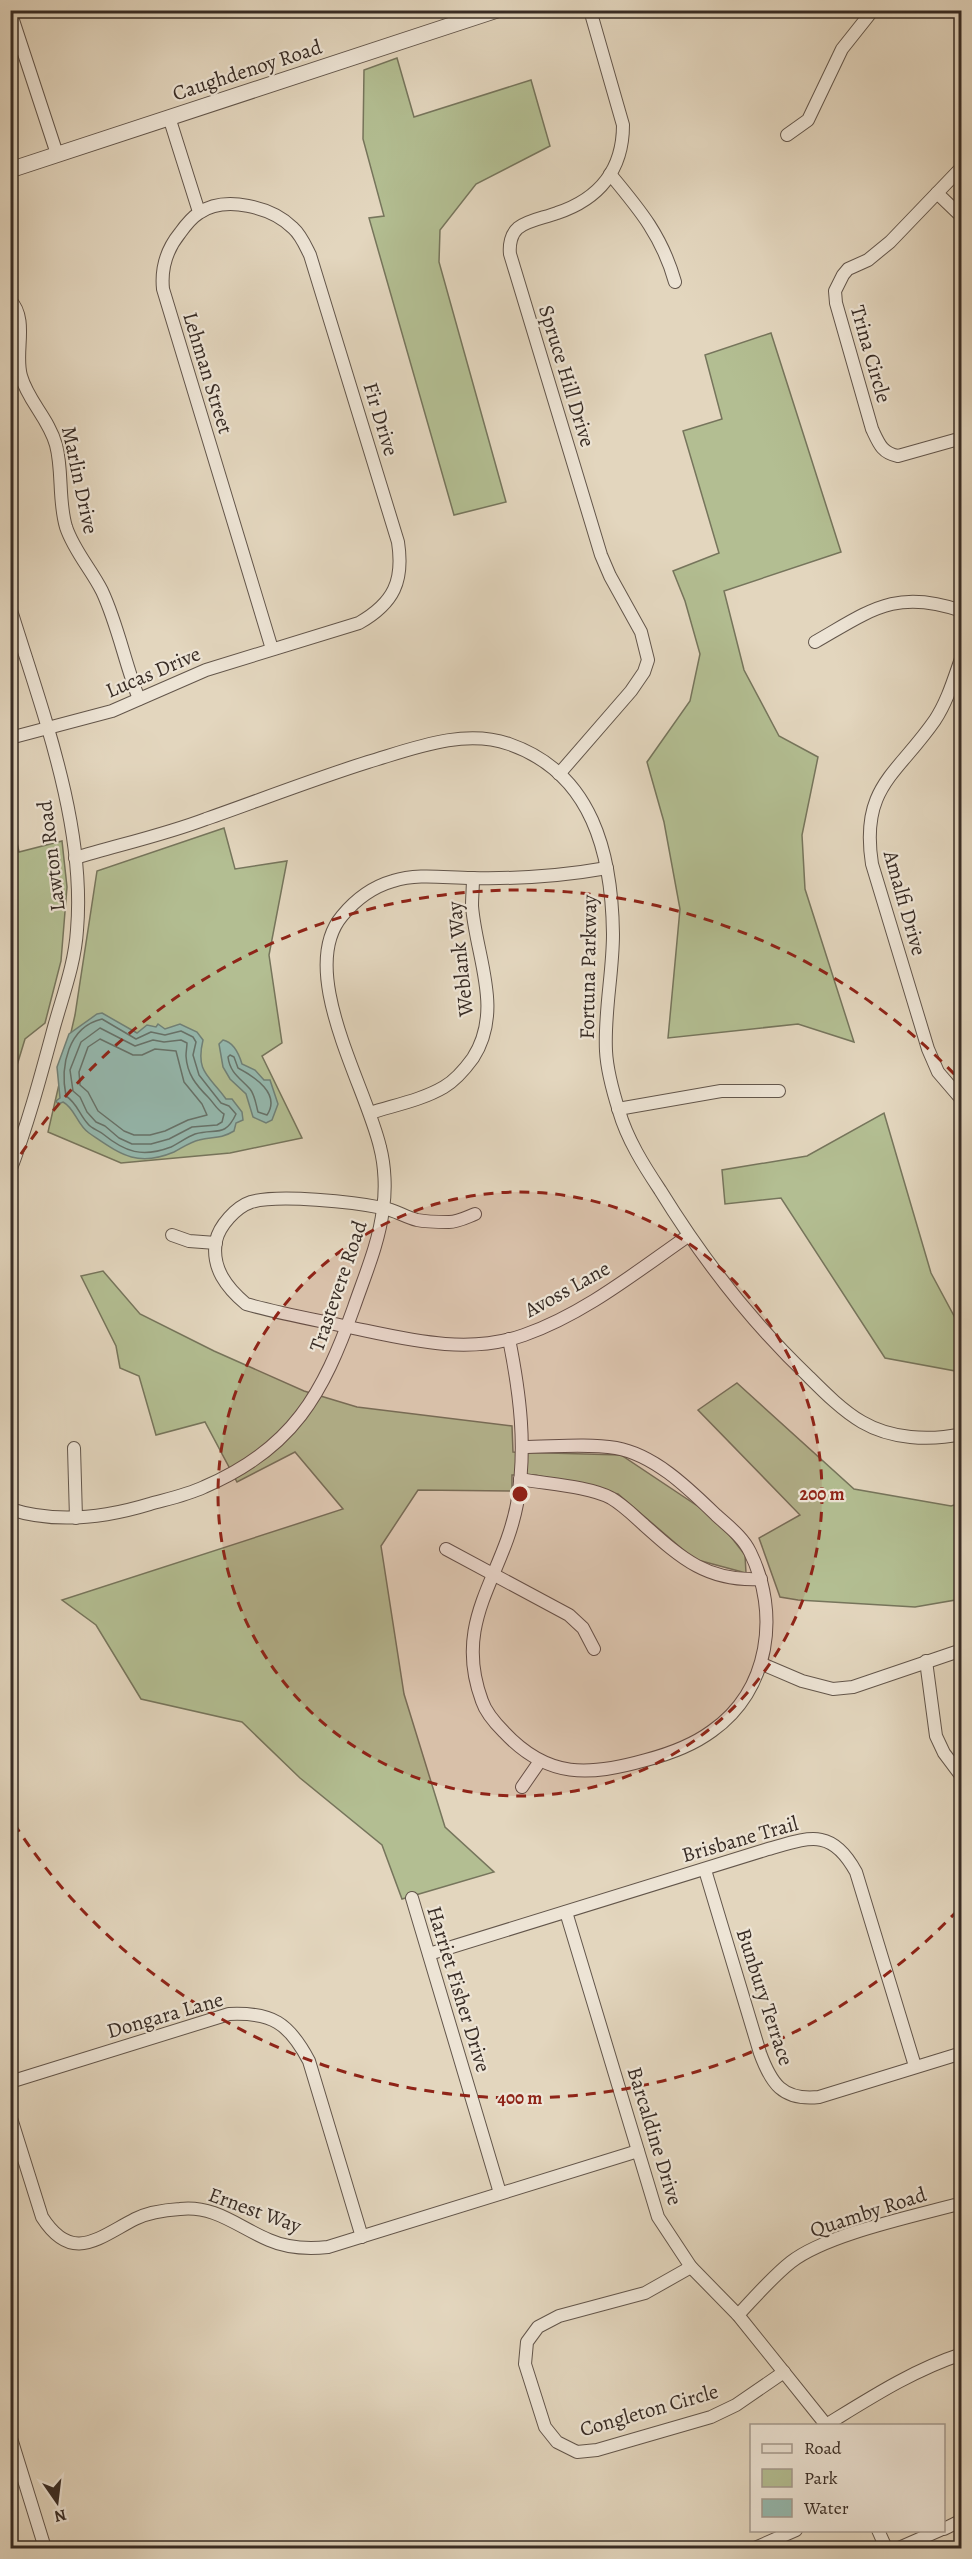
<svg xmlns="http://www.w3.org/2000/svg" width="972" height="2559" font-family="Alegreya,serif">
  <rect width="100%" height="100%" fill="#e3d6be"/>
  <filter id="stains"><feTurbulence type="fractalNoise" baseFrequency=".00333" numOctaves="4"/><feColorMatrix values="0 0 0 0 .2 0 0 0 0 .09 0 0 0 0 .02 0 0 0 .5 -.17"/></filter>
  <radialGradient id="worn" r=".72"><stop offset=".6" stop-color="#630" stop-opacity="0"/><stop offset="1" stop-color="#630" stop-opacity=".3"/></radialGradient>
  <g fill="#b3be92" stroke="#76755c" stroke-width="1.5">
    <polygon points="397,58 414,117 531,80 550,146 476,184 440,230 439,262 506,502 454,515 369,218 384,216 363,139 364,70"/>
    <polygon points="771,333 841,552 724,591 744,670 779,736 818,757 802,835 805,889 854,1042 798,1024 668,1038 680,909 664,822 647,762 690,701 700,654 685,601 673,571 719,553 683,431 722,419 705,355"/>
    <polygon points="11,816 19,852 62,841 67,887 61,961 45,1023 25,1039 11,1085"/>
    <polygon points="224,828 235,869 287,861 269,955 282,1043 262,1056 302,1138 230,1153 121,1163 48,1132 75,1015 97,871"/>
    <polygon points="884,1113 931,1273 961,1329 961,1372 885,1358 781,1198 725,1204 722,1170 807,1156"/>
    <polygon points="103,1271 140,1314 214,1351 304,1391 357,1407 512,1426 513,1452 621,1455 717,1519 745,1555 746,1573 694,1559 618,1494 536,1475 512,1475 512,1491 418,1490 381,1546 404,1694 445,1827 494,1872 402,1899 382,1845 300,1778 242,1722 141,1699 96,1625 62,1600 343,1509 295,1452 237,1482 205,1422 156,1435 139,1376 120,1368 116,1346 81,1276"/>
    <polygon points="737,1383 854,1489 951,1506 961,1503 961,1599 915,1607 798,1600 780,1597 759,1538 800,1515 698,1410"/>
  </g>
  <g fill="#95b9af" stroke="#708178" stroke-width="1.5">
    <path d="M102 1013 137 1033 147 1025 156 1027 158 1024 165 1029 180 1024 197 1032 203 1040C195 1073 210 1076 226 1099H232L242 1112 243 1120 236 1123 234 1131C219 1140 213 1136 199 1140 190 1142 182 1148 174 1152 136 1168 119 1153 89 1133 77 1125 75 1108 63 1102L58 1104 56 1101 60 1098 57 1067 69 1034 97 1014Z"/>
    <path d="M223 1040C233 1042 239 1054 242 1064L255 1070 264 1080H270L278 1104 272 1120 266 1123 253 1117 246 1094 230 1079 223 1067 219 1044Z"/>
  </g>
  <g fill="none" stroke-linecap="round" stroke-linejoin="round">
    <g stroke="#66726a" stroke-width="1.5">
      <path d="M102 1019 136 1039 151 1032 165 1035 181 1031 193 1037 196 1042 193 1055 199 1075 221 1103 229 1106 236 1114C225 1138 216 1128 195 1134 187 1137 179 1143 171 1147 142 1158 125 1152 103 1134 98 1130 92 1129 88 1124 79 1114 77 1103 66 1096 60 1066 68 1027 102 1019Z"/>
      <path d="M100 1028 135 1046 153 1040 164 1042 181 1040 187 1043C187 1047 186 1051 186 1056 187 1074 196 1085 208 1097 214 1103 216 1109 224 1114L222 1122 217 1125 192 1127 169 1139 151 1144H132L119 1138 105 1126 96 1122 87 1112 80 1097 73 1091 70 1070 81 1042Z"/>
      <polygon points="100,1039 133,1055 142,1055 155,1049 176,1051 184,1082 202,1104 207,1115 188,1120 165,1131 150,1135 134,1135 124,1131 98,1111 88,1092 80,1085 79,1072 88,1047"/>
      <path d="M230 1055 234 1057 238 1068C255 1077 281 1094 267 1115L258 1112C256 1105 255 1095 250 1089 240 1078 230 1073 228 1057Z"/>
    </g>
    <defs>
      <g id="minor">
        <polyline points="10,11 57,154"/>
        <polyline points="169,117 199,212"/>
        <polyline points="787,135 808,120 842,49 873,10"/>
        <path d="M962 167 890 242 868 260 848 269 843 275 835 291 836 303 872 429C879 444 882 453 898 456L962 438"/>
        <path d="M610 174C640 210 662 236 675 282"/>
        <polyline points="937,193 962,217"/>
        <path d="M10 300C29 320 14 352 21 376 28 401 49 419 56 445 63 471 58 500 66 527 74 551 91 569 102 591 118 625 125 664 139 699"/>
        <path d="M10 607C41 708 86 824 77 930 75 963 63 995 54 1027 41 1075 28 1124 10 1171"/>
        <path d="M815 642C871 610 896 588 962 611"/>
        <path d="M962 656C954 678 948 700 935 720 897 775 860 787 872 864L928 1049 938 1072 962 1100"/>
        <path d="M10 738 112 711 206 670 359 623C394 603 404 581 398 542L310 255C305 245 301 235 293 228 272 207 225 195 199 213 191 218 185 226 180 233 167 249 161 269 163 289L272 649"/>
        <path d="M559 774 631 691 644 672 648 660 641 632 610 576 601 555 510 254C509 245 511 234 518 228 528 220 544 218 557 213 599 199 623 170 623 125L590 10"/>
        <path d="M75 858C118 845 164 835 206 819 260 800 314 779 368 762 412 749 463 728 509 744 593 773 612 855 613 934 613 973 604 1012 606 1051 607 1071 613 1092 619 1111 627 1139 644 1166 660 1190 702 1258 751 1322 809 1377 825 1393 843 1411 862 1422 891 1439 929 1441 962 1434"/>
        <polyline points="618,1109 721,1091 779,1091"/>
        <path d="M370 1113C395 1105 422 1100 444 1087 456 1080 465 1069 473 1058 504 1010 476 957 472 906 472 897 473 887 473 878"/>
        <path d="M475 1214C467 1217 458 1222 449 1222 439 1222 427 1222 417 1220 405 1217 395 1210 383 1208 354 1202 279 1194 251 1202 236 1207 219 1226 216 1241 211 1268 227 1288 246 1304 278 1313 311 1319 344 1326 403 1338 465 1356 524 1335 584 1314 636 1272 688 1236"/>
        <polyline points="172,1235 189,1241 216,1243"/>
        <path d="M509 1339C520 1394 527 1448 517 1504 503 1578 452 1620 482 1701 486 1713 495 1723 504 1732 548 1779 589 1776 646 1760 669 1754 693 1745 712 1731 770 1690 780 1613 750 1552 743 1537 728 1526 716 1515 689 1489 655 1455 616 1448 586 1443 552 1447 522 1447"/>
        <polyline points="74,1448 76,1518"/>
        <path d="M520 1479C546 1484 588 1486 611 1498 623 1505 633 1515 643 1524 681 1558 707 1582 761 1579"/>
        <path d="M10 1509C56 1524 104 1518 150 1504 168 1499 187 1495 204 1487 293 1449 323 1394 354 1307 365 1275 379 1243 383 1209 386 1190 385 1166 380 1147 366 1086 296 971 342 916 356 899 372 887 393 881 418 873 446 878 472 878 518 879 562 876 607 868"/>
        <polyline points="446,1549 569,1615 583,1628 594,1649"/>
        <polyline points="926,1661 936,1736 944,1753 962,1777"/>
        <polyline points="762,1664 802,1681 833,1689 853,1687 962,1650"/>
        <polyline points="522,1787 540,1761"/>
        <path d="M705 1870 760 2053C771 2083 782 2101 819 2097L962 2053"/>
        <polyline points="412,1898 500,2193"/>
        <polyline points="566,1912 658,2217 691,2267 738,2315 827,2426"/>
        <path d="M429 1954 765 1850C808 1838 831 1826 856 1872L915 2066"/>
        <path d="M10 2082 229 2014C272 2012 289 2023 309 2061L362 2237"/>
        <path d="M10 2115 42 2217C72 2264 98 2238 135 2219 149 2212 164 2210 180 2209 215 2205 238 2227 269 2240 287 2248 308 2249 328 2247L638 2151"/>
        <polyline points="691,2267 645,2293 559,2316 538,2327 527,2342 525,2364 545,2427 557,2442 577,2452 597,2450 711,2417 736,2405 784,2372"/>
        <path d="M738 2315C755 2297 772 2277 791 2262 827 2234 915 2216 962 2203"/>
        <path d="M826 2425C870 2398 913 2370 962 2354"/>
        <polyline points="10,2435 45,2548"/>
        <polyline points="944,2529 962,2520"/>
        <polyline points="878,2530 886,2548"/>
        <polyline points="755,2548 796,2530"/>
        <polyline points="899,2548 940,2530"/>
      </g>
      <polyline id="tertiary" points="10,170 497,10"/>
    </defs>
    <use href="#minor" stroke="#63564b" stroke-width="14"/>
    <use href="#tertiary" stroke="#63564b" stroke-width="17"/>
    <use href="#minor" stroke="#ede4d5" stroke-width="12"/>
    <use href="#tertiary" stroke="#ede4d5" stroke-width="15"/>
  </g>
  <circle cx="520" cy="1494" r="302" fill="#8f2418" fill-opacity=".12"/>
  <g fill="none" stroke="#8f2418" stroke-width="3" stroke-dasharray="10 8">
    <circle cx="520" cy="1494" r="302"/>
    <path d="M958 1910A604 604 0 0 1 11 1819M11 1169A604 604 0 0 1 958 1078"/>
  </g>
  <g text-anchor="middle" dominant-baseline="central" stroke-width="4.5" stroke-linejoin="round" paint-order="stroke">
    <g font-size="21" fill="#382c25" stroke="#ede4d5">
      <text transform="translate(247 70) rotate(-18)">Caughdenoy Road</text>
      <text transform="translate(871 354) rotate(74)">Trina Circle</text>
      <text transform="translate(208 373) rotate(73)">Lehman Street</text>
      <text transform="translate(567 376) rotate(73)">Spruce Hill Drive</text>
      <text transform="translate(381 419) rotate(73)">Fir Drive</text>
      <text transform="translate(80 480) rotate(78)">Marlin Drive</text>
      <text transform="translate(153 672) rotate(-23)">Lucas Drive</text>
      <text transform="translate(51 856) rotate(-97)">Lawton Road</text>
      <text transform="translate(905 903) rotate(74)">Amalfi Drive</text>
      <text transform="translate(460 959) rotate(-96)">Weblank Way</text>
      <text transform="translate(588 967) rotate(-89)">Fortuna Parkway</text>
      <text transform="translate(338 1286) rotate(-71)">Trastevere Road</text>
      <text transform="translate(567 1289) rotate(-29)">Avoss Lane</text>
      <text transform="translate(740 1839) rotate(-16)">Brisbane Trail</text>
      <text transform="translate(459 1989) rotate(73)">Harriet Fisher Drive</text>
      <text transform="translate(765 1997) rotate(72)">Bunbury Terrace</text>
      <text transform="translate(165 2015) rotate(-16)">Dongara Lane</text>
      <text transform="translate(655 2136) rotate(73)">Barcaldine Drive</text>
      <text transform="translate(255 2210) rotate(20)">Ernest Way</text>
      <text transform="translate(868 2212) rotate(-18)">Quamby Road</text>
      <text transform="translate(649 2410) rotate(-16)">Congleton Circle</text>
    </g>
  </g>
  <circle cx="520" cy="1494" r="9" fill="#8f2418" stroke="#ede4d5" stroke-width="3"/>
  <g font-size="18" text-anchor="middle" font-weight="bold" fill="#8f2418" stroke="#ede4d5" stroke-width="4.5" stroke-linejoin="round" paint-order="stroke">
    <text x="822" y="1500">200 m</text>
    <text x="520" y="2104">400 m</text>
  </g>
  <rect width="972" height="2559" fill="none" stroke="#e3d6be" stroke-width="36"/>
  <rect x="12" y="12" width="948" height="2535" fill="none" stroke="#382c25" stroke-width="3"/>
  <rect x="18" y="18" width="936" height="2523" fill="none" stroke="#382c25" stroke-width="1.5"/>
  <rect x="750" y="2424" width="195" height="108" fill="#ede4d5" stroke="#a59a8f" stroke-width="1.5"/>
  <rect x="762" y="2444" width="30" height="9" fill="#ede4d5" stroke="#a59a8f" stroke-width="1.5"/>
  <text x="804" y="2454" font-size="18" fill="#382c25">Road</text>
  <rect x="762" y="2469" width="30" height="18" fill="#b3be92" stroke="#a59a8f" stroke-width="1.5"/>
  <text x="804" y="2484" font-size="18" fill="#382c25">Park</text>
  <rect x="762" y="2499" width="30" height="18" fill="#95b9af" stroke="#a59a8f" stroke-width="1.5"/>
  <text x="804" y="2514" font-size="18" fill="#382c25">Water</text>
  <g transform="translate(57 2502) rotate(166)" stroke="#ede4d5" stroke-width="4.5" paint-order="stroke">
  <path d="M0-4.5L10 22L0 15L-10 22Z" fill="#382c25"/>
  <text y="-9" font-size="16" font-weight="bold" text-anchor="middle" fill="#382c25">N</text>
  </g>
  <rect width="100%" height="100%" filter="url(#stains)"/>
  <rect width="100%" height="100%" fill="url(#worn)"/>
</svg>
